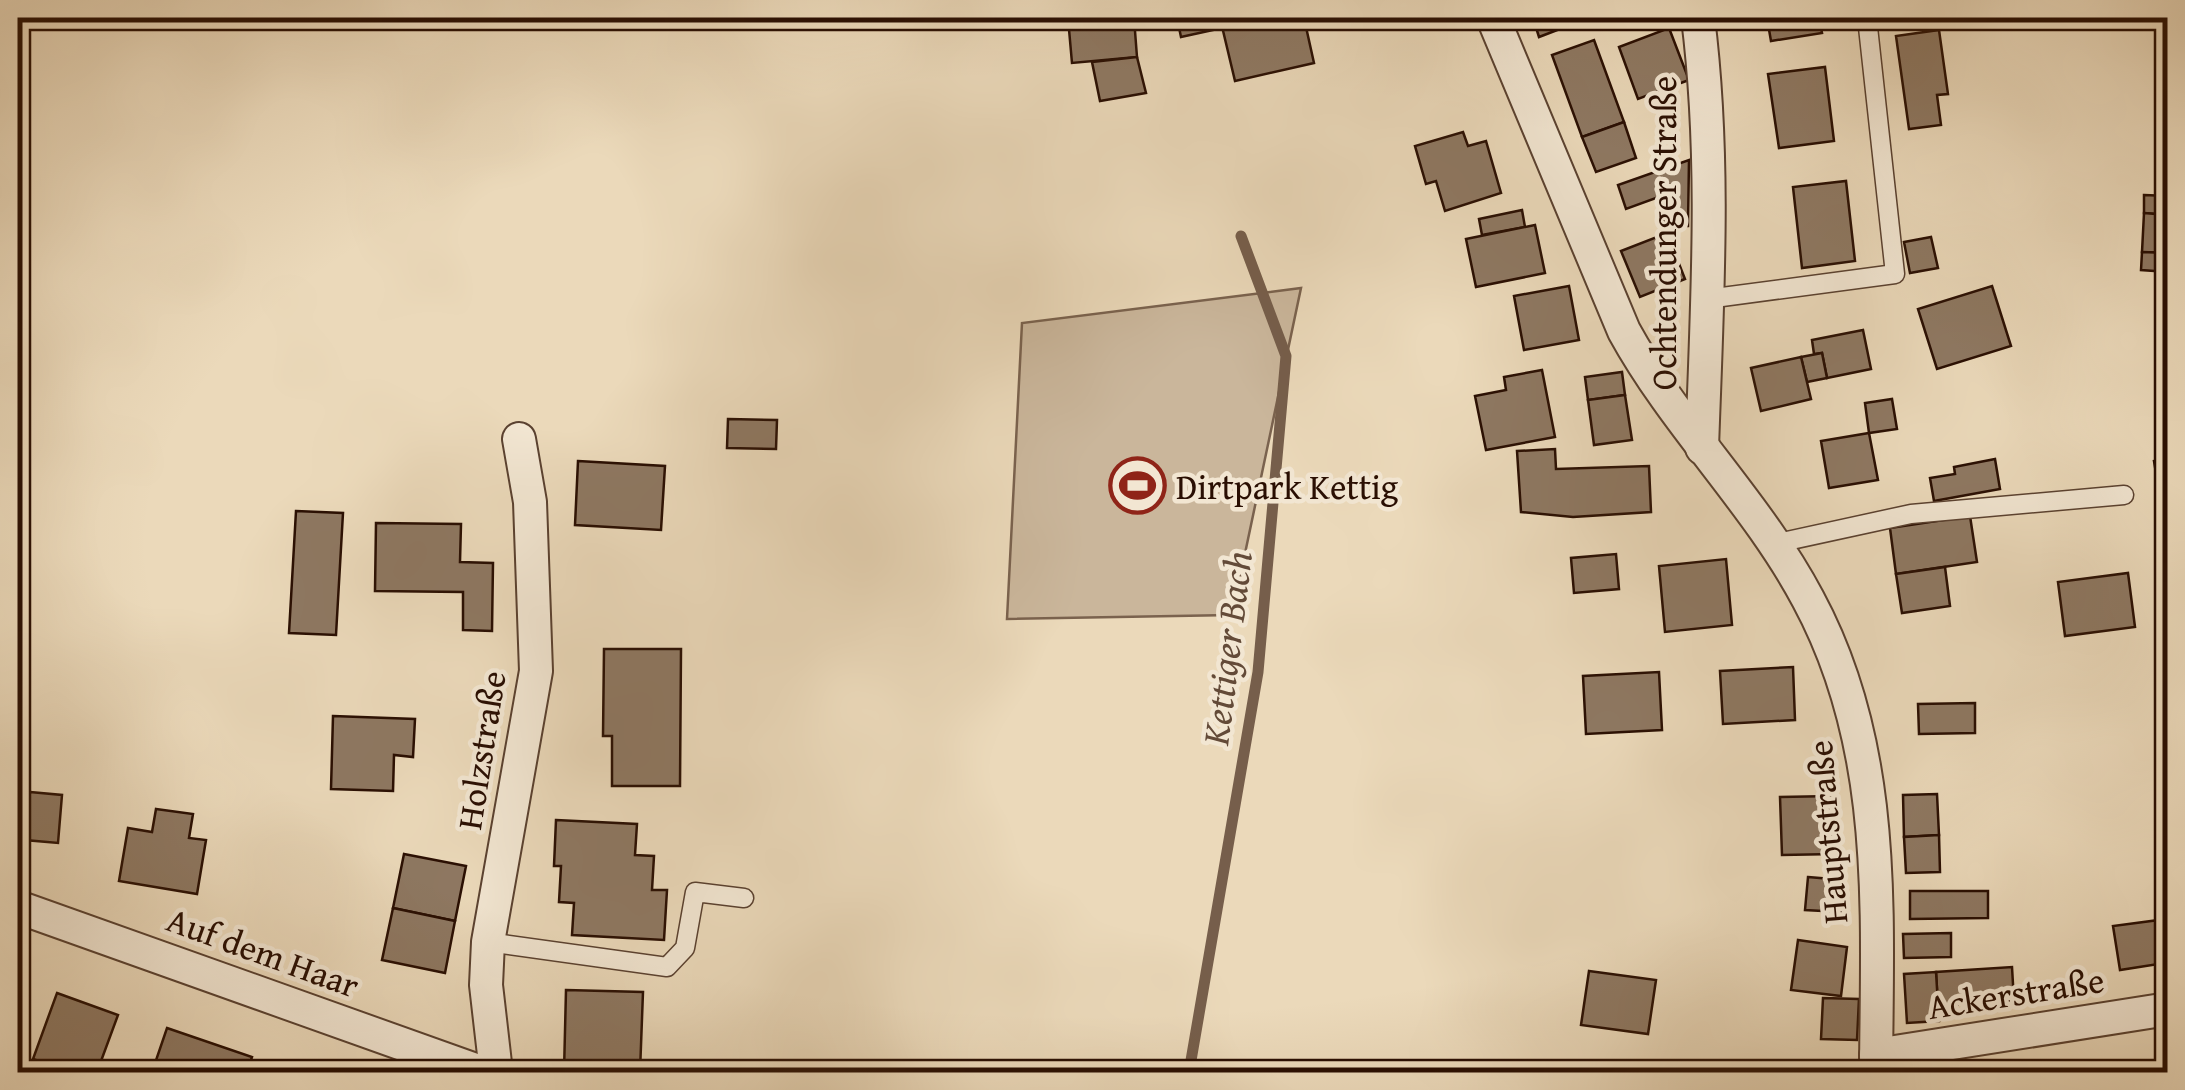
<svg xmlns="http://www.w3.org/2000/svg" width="2185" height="1090" font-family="'Gentium Book Plus',serif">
  <rect width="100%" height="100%" fill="#ebd9ba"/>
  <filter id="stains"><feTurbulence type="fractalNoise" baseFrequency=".002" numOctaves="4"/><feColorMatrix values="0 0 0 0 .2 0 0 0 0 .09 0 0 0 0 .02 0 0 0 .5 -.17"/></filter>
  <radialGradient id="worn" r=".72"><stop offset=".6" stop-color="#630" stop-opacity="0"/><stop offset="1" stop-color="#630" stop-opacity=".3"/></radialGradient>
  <polygon fill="#cab69b" stroke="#7a624e" stroke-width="2.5" points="1301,288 1232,615 1007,619 1022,323"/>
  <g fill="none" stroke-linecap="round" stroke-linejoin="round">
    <polyline stroke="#765e4b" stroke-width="11" points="1189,1072 1258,672 1286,356 1241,236"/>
  </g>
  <g fill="#8e7862" stroke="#290e02" stroke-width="2.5">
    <polygon points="1068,18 1134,18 1137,57 1072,63"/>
    <polygon points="1177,18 1220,18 1222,28 1181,37"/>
    <polygon points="1220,18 1304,18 1314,63 1235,81"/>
    <polygon points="1533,18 1571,18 1573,24 1539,37"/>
    <polygon points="1767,18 1819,18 1822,33 1771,41"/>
    <polygon points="1669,28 1689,80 1638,99 1619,47"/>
    <polygon points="1939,30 1948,94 1937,95 1941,125 1909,129 1896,36"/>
    <polygon points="1594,40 1624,122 1582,137 1552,55"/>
    <polygon points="1137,57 1146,93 1100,101 1092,62"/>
    <polygon points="1825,67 1834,141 1779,148 1768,74"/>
    <polygon points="1624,122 1636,158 1596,172 1582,137"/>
    <polygon points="1463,132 1468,146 1486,141 1501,193 1445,211 1436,181 1426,184 1415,146"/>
    <polygon points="1689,160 1688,226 1664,226 1664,195 1626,209 1618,185"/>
    <polygon points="1846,181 1855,261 1802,268 1793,187"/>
    <polygon points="2144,195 2168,196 2168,215 2144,213"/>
    <polygon points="1522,210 1525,227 1482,235 1479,219"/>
    <polygon points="2144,213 2168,215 2168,253 2142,252"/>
    <polygon points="1535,225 1545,273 1476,287 1466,239"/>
    <polygon points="1667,233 1685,279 1640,297 1621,251"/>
    <polygon points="1931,237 1938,268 1910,273 1904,242"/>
    <polygon points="2142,252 2168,253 2168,272 2141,270"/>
    <polygon points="1569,286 1579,340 1524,350 1514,296"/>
    <polygon points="1992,286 2011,346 1937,369 1918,309"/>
    <polygon points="1863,330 1871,369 1827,378 1822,353 1814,354 1812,340"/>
    <polygon points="1822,353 1827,378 1807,382 1801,357"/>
    <polygon points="1801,357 1811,399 1761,411 1751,368"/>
    <polygon points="1542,370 1555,437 1486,450 1475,396 1506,390 1504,377"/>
    <polygon points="1622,372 1625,395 1588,400 1585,377"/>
    <polygon points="1625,395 1632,440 1594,445 1588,400"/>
    <polygon points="1892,399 1897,429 1869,433 1865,403"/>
    <polygon points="728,419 777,420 776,449 727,448"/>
    <polygon points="1869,433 1878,480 1829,488 1821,441"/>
    <polygon points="1555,449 1556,469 1649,466 1651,512 1573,517 1521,512 1517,451"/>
    <polygon points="1995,459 2000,489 1934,501 1930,478 1955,474 1954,467"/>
    <polygon points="2168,459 2168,534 2166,534 2154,461"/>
    <polygon points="578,461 665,466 661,530 575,525"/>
    <polygon points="296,511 343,513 336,635 289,633"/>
    <polygon points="1970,516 1977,562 1896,574 1890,528"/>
    <polygon points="376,523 461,524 460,562 493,563 492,631 463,630 463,592 375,591"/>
    <polygon points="1616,554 1619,589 1574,593 1571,558"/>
    <polygon points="1726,559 1732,625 1665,632 1659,566"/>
    <polygon points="1945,567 1950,606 1902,613 1896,574"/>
    <polygon points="2128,573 2135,627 2065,636 2058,582"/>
    <polygon points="604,649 681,649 680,786 612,786 612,736 603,736"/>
    <polygon points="1793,667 1795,720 1723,724 1720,671"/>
    <polygon points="1659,672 1662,730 1586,734 1583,676"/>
    <polygon points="1975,703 1975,733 1919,734 1918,704"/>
    <polygon points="333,716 415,719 413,757 394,755 393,791 331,789"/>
    <polygon points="30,792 62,795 58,843 25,840"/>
    <polygon points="1937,794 1939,835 1904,837 1903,795"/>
    <polygon points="1833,796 1835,854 1782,855 1780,797"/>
    <polygon points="156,809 193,814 189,838 206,840 197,894 119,881 128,828 152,832"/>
    <polygon points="556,820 637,824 635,855 654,856 652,890 667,890 664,940 572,935 574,903 559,902 561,866 554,866"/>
    <polygon points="1939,835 1940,872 1906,873 1904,837"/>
    <polygon points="404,854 466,866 455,921 393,908"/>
    <polygon points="1808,877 1843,880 1841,912 1805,910"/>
    <polygon points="1910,891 1988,891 1988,918 1910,919"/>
    <polygon points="393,908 455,921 445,973 382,960"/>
    <polygon points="2159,920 2165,963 2120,970 2113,926"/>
    <polygon points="1951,933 1951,957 1904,958 1903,934"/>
    <polygon points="1798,940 1847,947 1841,996 1791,990"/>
    <polygon points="2012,967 2014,1001 1938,1006 1936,972"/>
    <polygon points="1589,971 1656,980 1648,1034 1581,1025"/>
    <polygon points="1936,972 1939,1021 1907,1023 1904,974"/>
    <polygon points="566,990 643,992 640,1072 564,1072"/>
    <polygon points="57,993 118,1015 97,1072 69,1072 33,1059"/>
    <polygon points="1823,998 1859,999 1857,1040 1821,1039"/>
    <polygon points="167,1028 252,1057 247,1072 152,1072"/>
    <polygon points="2020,1064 2093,1069 2093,1072 2020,1072"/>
  </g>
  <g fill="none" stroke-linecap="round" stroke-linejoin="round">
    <defs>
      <g id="service">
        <polyline points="1707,299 1895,274 1867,18"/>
        <polyline points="1773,544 1911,514 2124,495"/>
        <polyline points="488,942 667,967 685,948 695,892 744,898"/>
      </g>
      <g id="minor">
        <path d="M1493 18 1624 331C1676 426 1757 503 1808 599 1888 747 1877 910 1876 1072"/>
        <path d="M1698 18C1716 161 1707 303 1702 448"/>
        <polyline points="18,907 481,1072"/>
        <polyline points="1876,1055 2168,1009"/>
        <polyline points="496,1072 486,985 488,942 536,671 530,502 519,439"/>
      </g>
    </defs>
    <use href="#service" stroke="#5a4130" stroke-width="21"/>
    <use href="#minor" stroke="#5a4130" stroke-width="36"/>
    <use href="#service" stroke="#f2e6d2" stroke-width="18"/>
    <use href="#minor" stroke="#f2e6d2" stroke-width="32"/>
  </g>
  <defs>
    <symbol id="stadium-ring" viewBox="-11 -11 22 22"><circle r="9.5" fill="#f2e6d2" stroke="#8f2418" stroke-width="1.5"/><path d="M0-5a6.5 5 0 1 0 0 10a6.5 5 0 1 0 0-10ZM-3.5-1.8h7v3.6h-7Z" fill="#8f2418"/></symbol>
  </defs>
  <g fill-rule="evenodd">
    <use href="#stadium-ring" x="1106" y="454" width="63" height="63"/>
  </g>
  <g text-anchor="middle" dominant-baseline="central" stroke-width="9" stroke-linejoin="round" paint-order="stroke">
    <g font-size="35" fill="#290e02" stroke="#f2e6d2">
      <text transform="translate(1663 233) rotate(-90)">Ochtendunger Straße</text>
      <text transform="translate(481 750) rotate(-81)">Holzstraße</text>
      <text transform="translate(1827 832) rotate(-95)">Hauptstraße</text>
      <text transform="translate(263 952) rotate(20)">Auf dem Haar</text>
      <text transform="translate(2016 993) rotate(-9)">Ackerstraße</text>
    </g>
    <g font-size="35" fill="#290e02" stroke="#f2e6d2" text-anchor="start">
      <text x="1176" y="486">Dirtpark Kettig</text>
    </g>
    <g font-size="38" font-style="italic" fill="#634a38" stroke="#f2e6d2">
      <text transform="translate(1226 648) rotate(-83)">Kettiger Bach</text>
    </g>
  </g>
  <rect width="2185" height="1090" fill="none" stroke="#ebd9ba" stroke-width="60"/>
  <rect x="20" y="20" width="2145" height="1050" fill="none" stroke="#290e02" stroke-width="5"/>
  <rect x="30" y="30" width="2125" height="1030" fill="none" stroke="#290e02" stroke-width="2.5"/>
  <rect width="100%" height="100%" filter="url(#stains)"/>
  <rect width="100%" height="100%" fill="url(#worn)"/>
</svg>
